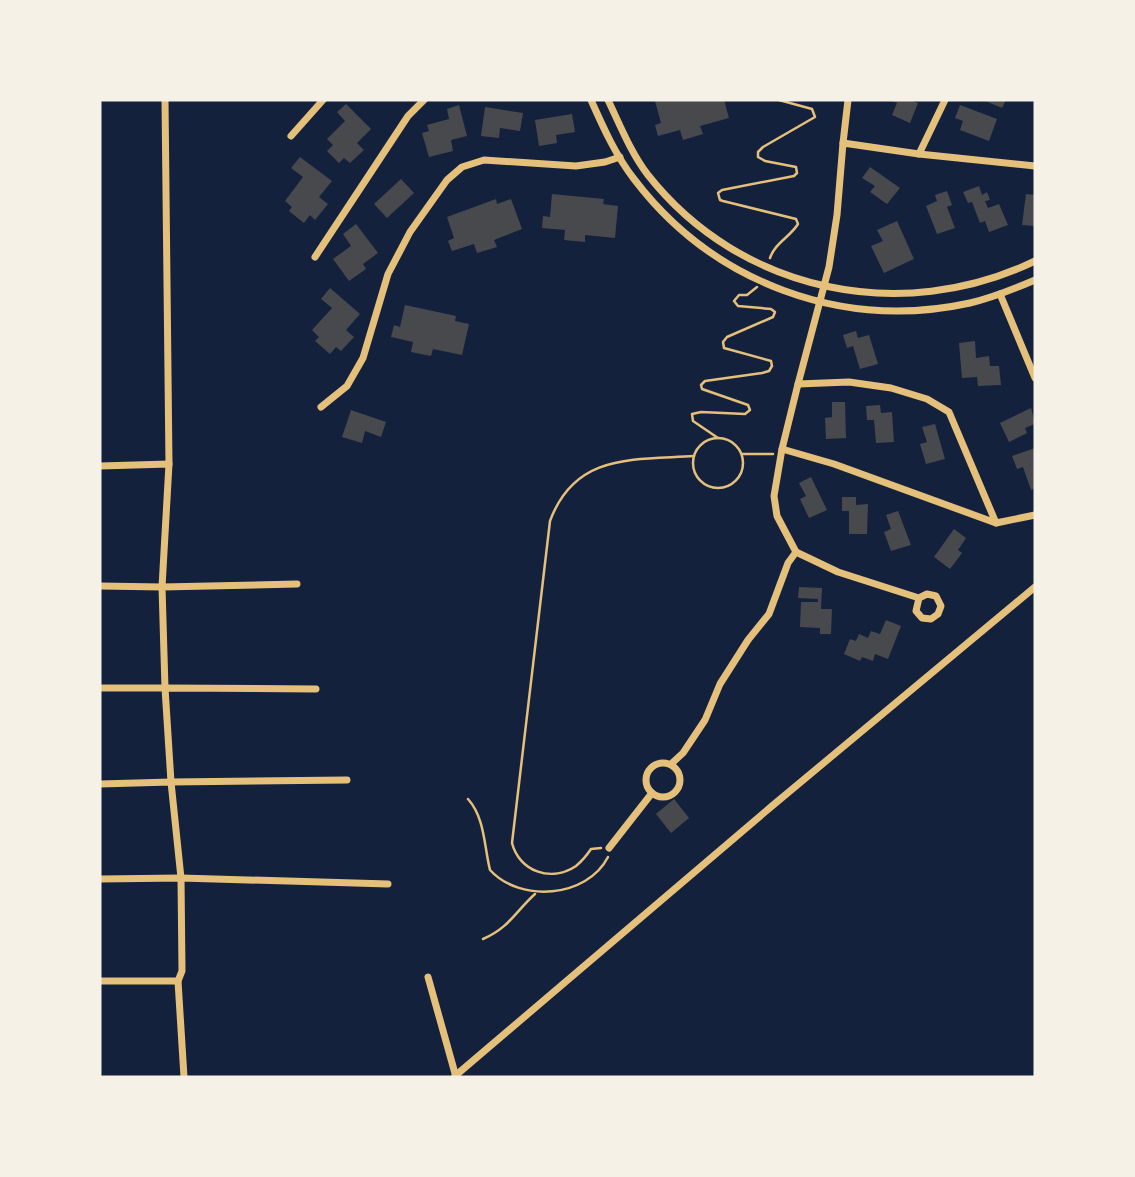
<svg xmlns="http://www.w3.org/2000/svg" width="1135" height="1177" font-family="'Zilla Slab',serif">
  <rect width="100%" height="100%" fill="#14213d"/>
  <g fill="#48494c">
    <polygon points="660,100 724,100 729,118 700,126 703,134 683,140 680,130 658,136 655,125 661,123 655,101"/>
    <polygon points="889,100 910,100 918,103 910,123 892,115 897,103"/>
    <polygon points="983,100 1006,100 1002,108"/>
    <polygon points="346,104 371,129 357,143 364,150 350,163 344,158 339,163 327,151 333,145 327,139 345,121 337,112"/>
    <polygon points="459,105 467,136 451,140 453,151 429,157 422,133 429,131 427,125 449,119 447,109"/>
    <polygon points="960,105 997,119 989,141 960,130 963,121 955,118"/>
    <polygon points="485,107 523,113 520,131 500,128 499,138 481,136"/>
    <polygon points="572,114 575,132 556,135 557,143 539,146 535,120"/>
    <polygon points="300,157 332,181 319,197 328,204 315,220 310,215 304,223 289,211 292,207 285,201 303,177 291,168"/>
    <polygon points="870,167 900,188 887,204 870,192 875,186 862,178"/>
    <polygon points="401,179 414,193 387,218 374,204"/>
    <polygon points="979,186 982,195 987,192 990,200 985,201 988,208 999,204 1008,225 989,232 985,221 980,223 972,202 968,203 963,192"/>
    <polygon points="947,191 952,205 947,207 955,228 937,234 926,206 937,201 935,195"/>
    <polygon points="552,194 604,199 603,204 618,206 615,238 585,235 585,242 564,240 565,230 542,228 543,216 550,217"/>
    <polygon points="1026,194 1035,195 1035,226 1022,225"/>
    <polygon points="496,199 497,204 511,199 522,229 494,240 497,247 477,253 474,244 452,251 448,241 454,238 447,217"/>
    <polygon points="897,221 914,259 884,273 871,246 883,241 877,230"/>
    <polygon points="356,224 378,253 363,264 366,269 349,281 333,259 351,246 343,234"/>
    <polygon points="330,288 360,314 346,330 354,337 341,351 336,347 330,354 315,341 319,337 312,330 332,308 321,299"/>
    <polygon points="405,305 456,316 455,321 469,324 462,355 433,349 431,356 411,352 413,342 391,337 394,325 400,327"/>
    <polygon points="856,331 858,338 869,335 878,364 860,369 853,346 847,348 843,335"/>
    <polygon points="975,341 976,358 989,356 990,366 999,366 1001,385 978,386 977,377 962,378 959,343"/>
    <polygon points="832,402 845,402 846,438 826,439 825,418 832,417"/>
    <polygon points="880,405 881,413 892,412 894,442 876,443 874,420 867,420 866,406"/>
    <polygon points="1031,408 1035,424 1025,428 1027,433 1009,442 1000,423"/>
    <polygon points="351,410 386,422 381,437 365,431 362,443 342,437"/>
    <polygon points="935,424 945,459 926,464 920,444 927,442 922,427"/>
    <polygon points="1035,448 1035,488 1031,490 1023,467 1017,469 1012,456"/>
    <polygon points="811,477 827,510 809,518 800,499 806,496 799,483"/>
    <polygon points="842,497 856,497 856,505 868,504 867,534 849,534 849,511 842,511"/>
    <polygon points="898,511 911,545 891,551 884,532 891,529 886,515"/>
    <polygon points="954,529 966,538 958,550 962,553 950,569 934,557"/>
    <polygon points="799,587 822,588 821,609 832,609 831,634 820,634 820,628 800,627 801,602 818,602 818,599 798,598"/>
    <polygon points="886,620 901,626 888,659 875,654 873,661 862,657 860,661 844,654 850,639 856,641 859,634 868,638 871,631 880,634"/>
    <polygon points="674,799 689,818 671,833 656,814"/>
  </g>
  <g fill="none" stroke-linecap="round" stroke-linejoin="round">
    <g stroke="#e5c07b" stroke-width="2.5">
      <path d="M770 258C775 243 790 237 798 224L796 219 723 201 720 200 718 193 722 190 794 176 797 173 796 167 765 161 758 157V152L763 147 815 117 812 109 779 100"/>
      <polyline points="718,438 693,421 692,414 701,412 745,414 750,410 748,405 702,389 701,385 705,381 762,373 769,371 772,366 771,361 724,348 723,342 727,337 773,317 775,312 771,309 738,306 734,301 739,295 747,295 757,287"/>
      <circle cx="718" cy="463" r="25"/>
      <polyline points="742,454 773,454"/>
      <path d="M468 799C485 818 484 846 490 870 520 903 587 898 608 857"/>
      <path d="M601 848 591 849C587 855 582 861 576 866 551 883 519 871 512 843L550 521C575 453 633 460 694 456"/>
      <path d="M483 939C509 928 516 911 535 894"/>
    </g>
    <g stroke="#e5c07b" stroke-width="7">
      <polyline points="165,100 169,464"/>
      <path d="M591 100C603 127 616 156 634 179 713 283 842 331 970 303 992 298 1014 289 1035 280"/>
      <path d="M608 100C620 125 631 153 648 175 741 293 902 325 1035 261"/>
      <polyline points="291,136 323,100"/>
      <polyline points="843,143 848,100"/>
      <polyline points="919,154 1035,166"/>
      <polyline points="315,257 408,116 424,100"/>
      <polyline points="1000,294 1035,378"/>
      <polyline points="798,384 849,382 891,388 927,399 949,412 996,523 1035,515"/>
      <polyline points="321,407 347,386 363,358 388,274 410,232 447,180 462,167 484,160 576,166 605,162 620,157"/>
      <polyline points="782,449 834,464 996,523"/>
      <polyline points="100,466 169,464 162,587 100,586"/>
      <polyline points="796,552 838,572 919,598 916,611 922,618 931,619 938,614 941,606 936,596 927,594 919,598"/>
      <polyline points="100,688 165,688 162,587 297,584"/>
      <polyline points="316,689 165,688 171,782 347,780"/>
      <circle cx="663" cy="780" r="17"/>
      <polyline points="671,764 683,753 705,720 720,684 748,640 769,614 788,563 796,552 777,516 774,496 782,449 798,384 829,267 837,215 843,143 919,154 945,100"/>
      <polyline points="100,784 171,782 181,878 182,971 178,981 184,1077"/>
      <polyline points="609,848 652,793"/>
      <polyline points="100,879 181,878 388,884"/>
      <polyline points="428,977 456,1077"/>
      <polyline points="100,981 178,981"/>
      <polyline points="455,1076 772,806 1035,587"/>
    </g>
  </g>
  <rect width="1135" height="1177" fill="none" stroke="#f6f1e7" stroke-width="203"/>
</svg>
